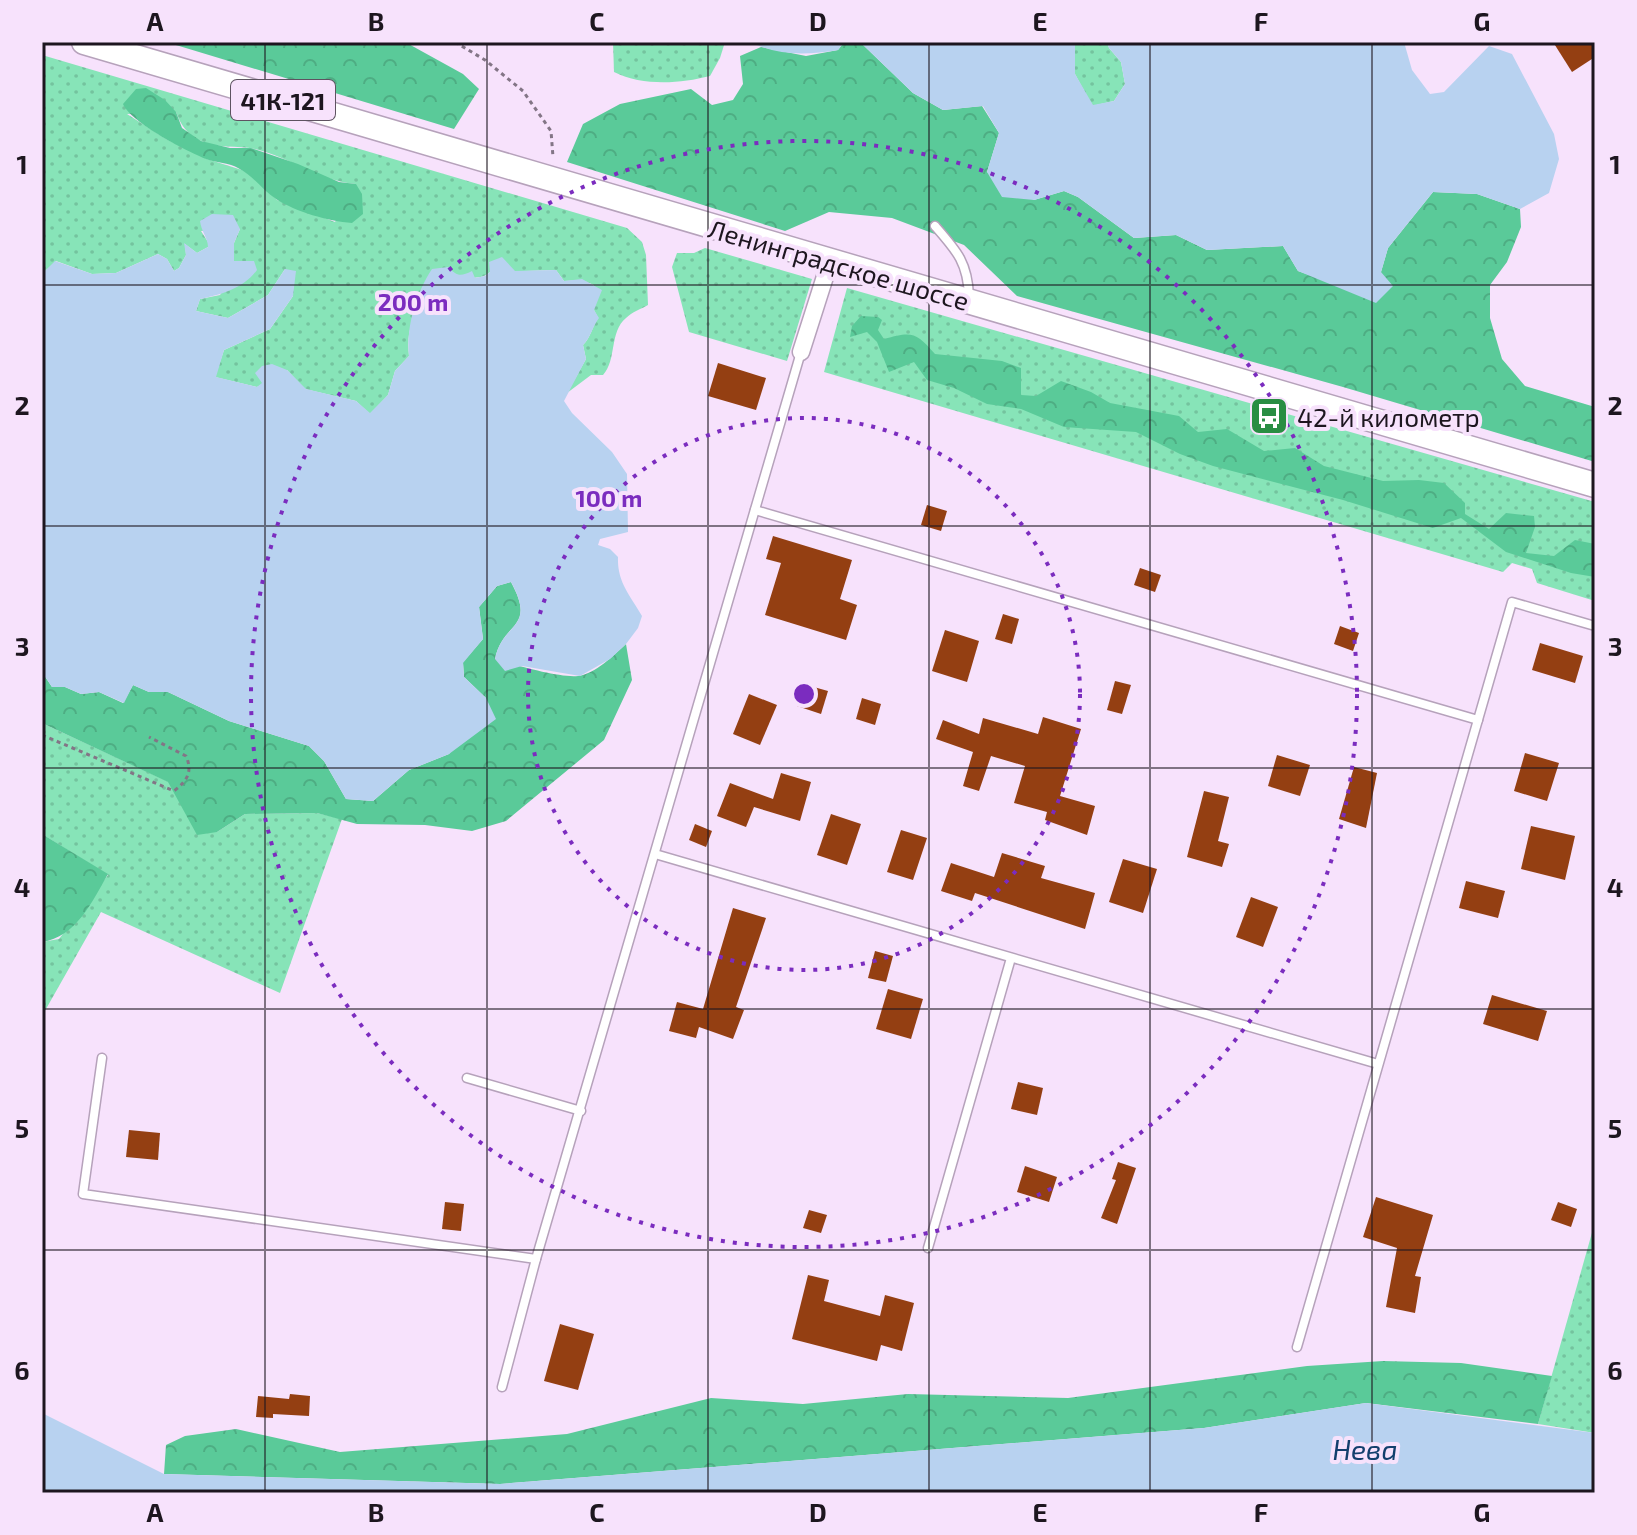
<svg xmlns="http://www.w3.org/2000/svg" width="1637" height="1535" font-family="'Exo 2',sans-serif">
  <defs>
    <pattern id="grass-dots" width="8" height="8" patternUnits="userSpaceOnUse" patternTransform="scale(2)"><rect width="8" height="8" fill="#87e4b8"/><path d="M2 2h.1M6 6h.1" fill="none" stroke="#74c39e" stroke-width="1.8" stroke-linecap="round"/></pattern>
    <pattern id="forest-crowns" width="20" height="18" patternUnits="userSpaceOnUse" patternTransform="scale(2)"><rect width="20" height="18" fill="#5aca99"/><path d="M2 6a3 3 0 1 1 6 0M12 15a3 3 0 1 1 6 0" fill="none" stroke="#4ead83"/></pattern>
  </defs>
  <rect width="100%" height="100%" fill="#f7e2fc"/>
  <g fill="url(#grass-dots)" fill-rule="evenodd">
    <path d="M613 42H725L720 58 710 76C679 84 642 86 614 72Z"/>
    <polygon points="1075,42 1107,42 1109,48 1121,62 1125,84 1114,101 1092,106 1075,74"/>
    <path d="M42 55 627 228 642 242 646 255 648 305C641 309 632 312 626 318 609 332 617 360 603 375H591L567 393 586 359 583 345C591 337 592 327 598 318L594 310V285L582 280 564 281 556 270 490 272C480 281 468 277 456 275 427 301 404 313 409 356L395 371 388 395 370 414 356 401 305 389 287 370 257 387 215 377 224 350 270 329 293 296 285 269 268 295 228 318 196 311 200 299 220 295 242 262 234 261V243L240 229 201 231 208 242V247L197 253 185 244 186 255 179 268 174 271 167 259 158 254 116 273 92 274 56 261 43 273ZM176 112C181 125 186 133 199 140 217 149 237 145 255 149 290 157 319 181 356 184L335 222 277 200 254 177 242 170 207 159 166 139 127 114Z"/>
    <polygon points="705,248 812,279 787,361 689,332 672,267 677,253 694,253"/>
    <polygon points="847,288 1595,502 1595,601 1537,583 1532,569 1512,563 1503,572 824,372"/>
    <polygon points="42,723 169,782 217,832 245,814 317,813 342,819 280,993 101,912 42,1016 42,942 59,939 108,875 42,834"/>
    <polygon points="1595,1222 1595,1433 1538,1424"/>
  </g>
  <g fill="url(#forest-crowns)">
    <polygon points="166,42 405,42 463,74 479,89 454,129"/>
    <polygon points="844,42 860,42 913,93 943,110 982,106 999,133 987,172 1034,200 1064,191 1078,197 1134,238 1176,235 1207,250 1283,246 1298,271 1327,281 1381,272 1388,248 1433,192 1477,194 1520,209 1521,227 1507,262 1490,285 1490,318 1502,359 1525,386 1595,407 1595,462 1343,387 1017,296 964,245 892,218 829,212 785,231 567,162 583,124 620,104 691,89 712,105 733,100 743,84 740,56 761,47 806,56 838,50"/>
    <path d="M146 88 165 100 176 112 182 128 201 141 230 148H251L298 164 339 182 356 184 362 194 363 214 352 223C328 221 296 212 276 199 262 190 254 176 238 168 229 163 219 163 209 160 189 153 130 122 123 104L136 89Z"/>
    <path d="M861 316 878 317 882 320 878 330 884 339C912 331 916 332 935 354L1002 361 1021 368V395L1036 396 1061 381 1091 392 1110 403 1179 416 1198 432 1227 429 1264 451 1295 448 1324 466 1383 481 1419 480 1444 483 1465 503V514L1489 529 1506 513 1534 516 1535 527 1526 553 1554 556 1575 540 1595 544V577L1571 573 1506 552 1461 518 1433 528 1343 500 1213 466 1180 454 1136 432 1064 427 1021 409 987 404 954 388 927 380 914 362 889 372 877 342 867 332 850 337 852 326Z"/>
    <path d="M511 582C537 630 503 620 495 659 515 665 559 678 578 676 595 674 614 655 626 644L632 680 604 740 506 821 472 831 425 825 357 824 317 813 245 814 217 832 197 835 168 782 42 723V672L52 687H65L81 694 99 692 123 703 133 685 149 692H168L229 721 309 746 324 761 346 799 373 801 409 770 449 754 486 698 464 677 463 662 483 639 479 607 497 586Z"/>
    <path d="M42 834 108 874C92 902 76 937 42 942Z"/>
    <polygon points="1383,1361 1461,1363 1552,1376 1538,1424 1366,1403 1204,1428 500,1484 164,1474 166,1445 185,1436 236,1429 340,1452 567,1434 711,1398 803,1404 908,1394 1068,1398 1307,1366"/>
  </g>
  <g fill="#b8d2f0">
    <path d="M750 42H844L838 50C807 55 779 56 750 42Z"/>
    <polygon points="860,42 1075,42 1075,74 1093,105 1114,101 1125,84 1121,62 1109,48 1107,42 1404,42 1412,70 1430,94 1444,92 1489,46 1512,54 1554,134 1559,159 1549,193 1520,209 1477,194 1433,192 1388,248 1381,272 1393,286 1376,303 1298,271 1283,246 1207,250 1176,235 1134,238 1078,197 1064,191 1034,200 1002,197 987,172 999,133 983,106 943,110 913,93"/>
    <path d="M212 214 233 215 240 229 234 243V261H254L257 270C244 288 221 295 200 299L196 311 228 318 268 295 285 269 296 271 293 296 270 329 224 350 216 377 257 387 262 383 255 373 262 366 272 364 287 370 306 389 356 401 370 413 388 395 395 371 409 356C406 327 416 293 432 269L448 267C457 276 460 277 472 271L475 278 485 276 490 272 489 262 502 257 515 271 556 270 564 281 582 279 602 290 594 310 599 318C592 327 591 337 583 345L586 359 564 401 572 413 612 452 627 474 628 532 600 539 598 545 610 549 618 557C617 582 630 595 642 616L638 628 626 644 610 659 580 676 522 666 505 671 495 659C503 621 537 629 511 582L497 586 479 607 483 639 463 663 464 677 486 698 496 719 449 754 409 770 373 801 346 799 324 761 309 746 229 721 168 692H149L133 685 124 703 99 692 81 694 65 687H52L42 672V269L44 272 55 261 92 274 116 273 158 254 167 259 174 271 179 268 186 255 184 243 197 253 208 247C208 238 201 231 200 221Z"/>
    <polygon points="1366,1403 1595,1433 1595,1493 42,1493 42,1413 164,1474 500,1484 1204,1428"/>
  </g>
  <g fill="#943f12">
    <polygon points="1553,42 1595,42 1595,57 1572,72"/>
    <polygon points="718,363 766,378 756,410 708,396"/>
    <polygon points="927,505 947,511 941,531 921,525"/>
    <polygon points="773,536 852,560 840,599 857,605 846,640 765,615 781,563 766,559"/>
    <polygon points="1140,568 1161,575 1155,592 1134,585"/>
    <polygon points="1003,614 1019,619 1012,644 995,639"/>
    <polygon points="1340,626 1359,633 1353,651 1334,644"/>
    <polygon points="945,630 979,641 967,682 932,671"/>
    <polygon points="1540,643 1583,656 1575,683 1532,670"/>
    <polygon points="1115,681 1131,685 1122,714 1107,710"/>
    <polygon points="803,684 828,691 821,714 797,706"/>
    <polygon points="749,694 777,705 760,745 733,734"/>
    <polygon points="862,698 881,704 875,725 856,719"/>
    <polygon points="1043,717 1081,729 1060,796 1095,806 1087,835 1045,820 1047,812 1014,803 1025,766 991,756 979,791 963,786 973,752 936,739 943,720 979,734 983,718 1038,734"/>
    <polygon points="1525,753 1559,763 1547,801 1514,791"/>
    <polygon points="1277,755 1310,765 1300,796 1268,786"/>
    <polygon points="1354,767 1377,773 1366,828 1339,819"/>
    <polygon points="781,773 811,782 800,821 754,807 746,827 717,816 730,783 773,799"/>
    <polygon points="1204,791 1229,797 1218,841 1229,844 1222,867 1187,857"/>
    <polygon points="831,814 861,824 847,865 817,855"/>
    <polygon points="695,824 712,831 706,847 689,840"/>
    <polygon points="1531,826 1575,836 1565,880 1521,869"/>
    <polygon points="901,830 927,838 913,880 887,872"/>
    <polygon points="1002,853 1045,866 1041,878 1095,893 1085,929 975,893 972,901 941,891 951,863 994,877"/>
    <polygon points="1123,859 1157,869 1143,913 1109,902"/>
    <polygon points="1466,881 1505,891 1498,918 1459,908"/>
    <polygon points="1251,897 1278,907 1263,947 1236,937"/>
    <polygon points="733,908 766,918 736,1007 744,1010 733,1039 699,1027 696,1038 669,1031 677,1002 703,1009"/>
    <polygon points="875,951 893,956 886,982 868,978"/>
    <polygon points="888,989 923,999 911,1039 876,1029"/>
    <polygon points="1492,995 1547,1011 1538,1041 1483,1024"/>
    <polygon points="1018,1082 1043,1088 1037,1115 1011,1109"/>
    <polygon points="129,1130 160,1133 158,1160 126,1157"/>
    <polygon points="1118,1162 1136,1168 1117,1224 1101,1218 1116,1180 1112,1179"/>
    <polygon points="1025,1166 1057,1177 1049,1202 1017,1192"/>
    <polygon points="1376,1197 1433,1215 1415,1276 1421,1277 1415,1313 1386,1307 1397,1248 1363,1237"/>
    <polygon points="445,1202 464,1204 461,1231 442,1229"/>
    <polygon points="1558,1202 1577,1209 1571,1227 1551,1220"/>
    <polygon points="809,1210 827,1215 821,1233 803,1228"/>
    <polygon points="808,1275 829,1280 824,1301 880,1316 885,1295 914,1303 902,1351 881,1345 877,1361 792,1339"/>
    <polygon points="560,1324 594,1334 578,1390 544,1381"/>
    <polygon points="290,1394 310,1396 309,1416 273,1414 273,1418 256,1417 258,1396 289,1399"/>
  </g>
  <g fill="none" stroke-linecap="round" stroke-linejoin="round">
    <defs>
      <g id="lane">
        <path d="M935 226C957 251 968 263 969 297"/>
        <polyline points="755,510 1478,720"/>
        <polyline points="655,854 1378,1064"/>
        <polyline points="102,1058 83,1194 536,1259"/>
        <polyline points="467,1078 581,1111"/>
        <polyline points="928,1248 1011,958"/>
        <polyline points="1297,1347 1512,602 1595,626"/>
        <polyline points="502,1387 536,1259 801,352"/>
      </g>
      <polyline id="street" points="801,352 830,261"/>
      <polyline id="primary" points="84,42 1595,485"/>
    </defs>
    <use href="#lane" stroke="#b6a2bb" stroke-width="11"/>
    <use href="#street" stroke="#b6a2bb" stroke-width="19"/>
    <use href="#primary" stroke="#b6a2bb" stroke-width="27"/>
    <g stroke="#837586" stroke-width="3" stroke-dasharray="4 4" stroke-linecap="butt">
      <polyline points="455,42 485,60 523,91 551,131 553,157"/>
      <path d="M42 735 174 791C187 781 193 772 186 756L149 737"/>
    </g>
    <use href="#lane" stroke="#fff" stroke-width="8"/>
    <use href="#street" stroke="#fff" stroke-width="16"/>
    <use href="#primary" stroke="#fff" stroke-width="24"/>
  </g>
  <path fill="none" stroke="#1d161f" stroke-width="2" stroke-opacity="0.55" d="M265 42V1493M487 42V1493M708 42V1493M929 42V1493M1150 42V1493M1372 42V1493M42 285H1595M42 526H1595M42 768H1595M42 1009H1595M42 1250H1595"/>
  <g fill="none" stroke="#7b2cbf" stroke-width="4" stroke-dasharray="4 8">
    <circle cx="804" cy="694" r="276"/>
    <circle cx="804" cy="694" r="553"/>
  </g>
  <defs>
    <symbol id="bus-square" viewBox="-11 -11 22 22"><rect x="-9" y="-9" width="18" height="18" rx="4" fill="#298e43" stroke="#f7e2fc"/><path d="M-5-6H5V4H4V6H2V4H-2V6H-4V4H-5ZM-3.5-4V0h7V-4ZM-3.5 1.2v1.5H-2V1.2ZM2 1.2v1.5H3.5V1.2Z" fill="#fff"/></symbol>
  </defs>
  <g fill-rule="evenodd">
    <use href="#bus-square" x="1247" y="394" width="44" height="44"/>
  </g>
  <g text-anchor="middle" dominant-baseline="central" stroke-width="8" stroke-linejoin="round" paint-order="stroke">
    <rect fill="#f7e2fc" stroke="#5e5361" stroke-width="2" x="231" y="80" width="104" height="40" rx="6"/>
    <g font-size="24" font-weight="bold" fill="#1d161f">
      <text x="283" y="100">41К-121</text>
    </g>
    <g font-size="26" fill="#1d161f" stroke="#f7e2fc">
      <text transform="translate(839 264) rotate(16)">Ленинградское шоссе</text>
    </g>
    <g font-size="26" fill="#1d161f" stroke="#f7e2fc" text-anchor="start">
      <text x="1297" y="416">42-й километр</text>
    </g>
    <g font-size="28" font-style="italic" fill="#133f6d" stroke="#f7e2fc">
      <text x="1365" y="1449">Нева</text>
    </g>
  </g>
  <circle cx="804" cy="694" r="12" fill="#7b2cbf" stroke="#f7e2fc" stroke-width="4"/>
  <g font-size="24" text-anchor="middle" font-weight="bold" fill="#7b2cbf" stroke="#f7e2fc" stroke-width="8" stroke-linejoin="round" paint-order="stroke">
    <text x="413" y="311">200 m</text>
    <text x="609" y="507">100 m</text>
  </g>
  <rect width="1637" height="1535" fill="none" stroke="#f7e2fc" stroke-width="88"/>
  <rect x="44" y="44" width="1549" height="1447" fill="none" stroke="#1d161f" stroke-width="3"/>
  <g font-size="26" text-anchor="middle" font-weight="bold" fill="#1d161f">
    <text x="155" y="31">A</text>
    <text x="376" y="31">B</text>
    <text x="597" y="31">C</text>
    <text x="818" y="31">D</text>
    <text x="1040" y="31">E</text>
    <text x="1261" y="31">F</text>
    <text x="1482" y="31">G</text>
    <text x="22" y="174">1</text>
    <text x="1615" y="174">1</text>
    <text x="22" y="415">2</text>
    <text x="1615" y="415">2</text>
    <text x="22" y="656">3</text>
    <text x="1615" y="656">3</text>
    <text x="22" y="897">4</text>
    <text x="1615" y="897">4</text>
    <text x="22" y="1138">5</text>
    <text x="1615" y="1138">5</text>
    <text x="22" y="1380">6</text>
    <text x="1615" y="1380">6</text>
    <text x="155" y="1522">A</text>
    <text x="376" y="1522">B</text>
    <text x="597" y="1522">C</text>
    <text x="818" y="1522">D</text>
    <text x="1040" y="1522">E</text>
    <text x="1261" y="1522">F</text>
    <text x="1482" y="1522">G</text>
  </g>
</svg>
